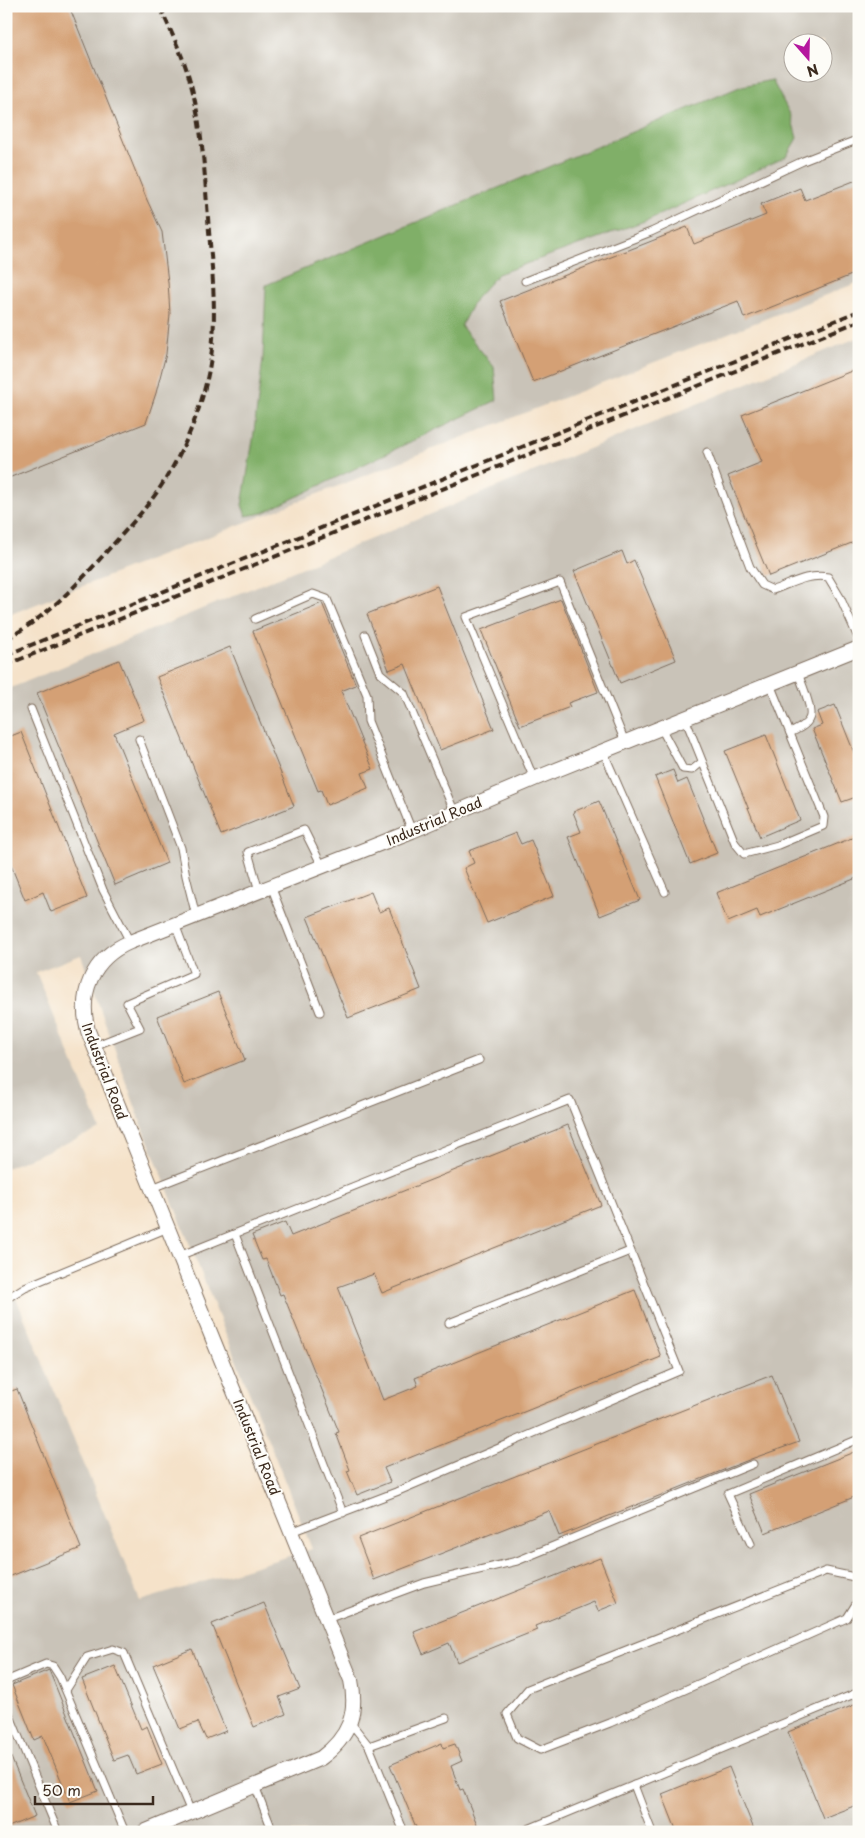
<svg xmlns="http://www.w3.org/2000/svg" width="865" height="1838" font-family="'Playpen Sans',sans-serif">
  <rect width="100%" height="100%" fill="#fdfcf7"/>
  <filter id="ink" filterUnits="userSpaceOnUse"><feTurbulence type="fractalNoise" baseFrequency=".02" numOctaves="2"/><feDisplacementMap in="SourceGraphic" scale="10" xChannelSelector="R" yChannelSelector="G"/><feConvolveMatrix kernelMatrix="1 2 1 2 8 2 1 2 1" color-interpolation-filters="sRGB"/></filter>
  <filter id="wash" filterUnits="userSpaceOnUse"><feTurbulence type="fractalNoise" baseFrequency=".0096" numOctaves="4" result="noise"/><feDisplacementMap in="SourceGraphic" scale="20" xChannelSelector="R" yChannelSelector="G"/><feGaussianBlur stdDeviation="1.12" result="paint"/><feColorMatrix in="noise" values="0 0 0 0 0 0 0 0 0 0 0 0 0 0 0 0 0 1.4 0 .05"/><feComposite in="paint" operator="in"/></filter>
  <g filter="url(#wash)">
    <rect width="100%" height="100%" fill="#f5e2c9"/>
    <g fill="#c9c3b8" fill-rule="evenodd">
      <path d="M6 6H859V282L6 616ZM792 42H822V72H792Z"/>
      <polygon points="859,337 859,1832 6,1832 6,1273 140,1601 312,1549 141,1123 81,955 36,972 100,1129 6,1168 6,690"/>
    </g>
    <polygon fill="#80af68" stroke="#5e6c43" points="772,80 791,116 797,138 786,157 650,219 498,274 475,299 461,326 494,367 497,400 263,513 246,516 242,505 253,440 263,358 266,285 742,86"/>
    <g id="blocks">
      <g fill="#d4a075">
        <polygon points="6,6 69,6 147,200 162,232 168,282 170,314 166,354 156,393 146,423 6,479"/>
        <polygon points="859,179 859,272 744,318 738,301 533,382 500,301 687,227 694,244 766,215 761,204 800,188 805,200"/>
        <polygon points="859,368 859,540 769,576 728,476 762,462 742,415"/>
        <polygon points="622,551 627,564 634,560 676,660 620,683 574,571"/>
        <polygon points="437,586 494,729 440,750 405,664 389,670 367,614"/>
        <polygon points="561,599 598,692 568,703 570,707 520,726 481,630"/>
        <polygon points="322,603 356,685 341,691 373,769 362,773 368,788 327,805 321,790 318,791 253,631"/>
        <polygon points="230,647 294,806 221,835 157,677"/>
        <polygon points="119,660 144,720 114,733 167,863 115,885 37,693"/>
        <polygon points="835,705 859,765 859,796 842,802 812,729 822,725 817,712"/>
        <polygon points="21,732 87,898 51,912 43,892 25,900 6,853 6,738"/>
        <polygon points="766,735 800,820 760,837 725,751"/>
        <polygon points="673,770 678,783 687,779 717,853 690,864 655,777"/>
        <polygon points="599,801 640,900 600,916 568,837 581,832 573,812"/>
        <polygon points="516,833 521,844 531,840 554,896 487,923 464,868 474,863 469,851"/>
        <polygon points="859,835 859,877 760,917 757,910 728,922 716,893"/>
        <polygon points="371,892 379,912 389,908 421,989 348,1018 307,917"/>
        <polygon points="218,992 245,1060 184,1084 157,1016"/>
        <polygon points="568,1125 601,1205 382,1293 374,1274 338,1287 383,1400 418,1386 415,1378 635,1290 661,1357 384,1468 390,1482 357,1495 347,1471 350,1470 336,1433 339,1432 283,1294 280,1295 266,1259 262,1260 252,1235 285,1222 291,1236"/>
        <polygon points="772,1375 799,1442 751,1459 559,1536 549,1511 374,1580 358,1538"/>
        <polygon points="17,1389 81,1548 6,1578 6,1393"/>
        <polygon points="859,1450 859,1495 765,1533 749,1494"/>
        <polygon points="600,1558 618,1603 598,1611 594,1602 535,1626 537,1630 457,1662 449,1643 423,1654 414,1632"/>
        <polygon points="264,1603 300,1689 279,1697 286,1714 254,1727 212,1624"/>
        <polygon points="192,1649 226,1731 206,1739 198,1722 180,1729 153,1665"/>
        <polygon points="115,1666 141,1729 147,1726 162,1764 136,1774 128,1755 114,1760 82,1679"/>
        <polygon points="49,1670 98,1791 70,1802 43,1736 34,1740 12,1685"/>
        <polygon points="859,1703 859,1804 823,1818 788,1732"/>
        <polygon points="442,1743 443,1748 455,1744 462,1761 451,1766 460,1790 463,1789 480,1832 418,1832 390,1765"/>
        <polygon points="6,1745 35,1816 6,1828"/>
        <polygon points="729,1767 755,1832 677,1832 662,1794"/>
      </g>
    </g>
  </g>
  <g filter="url(#ink)">
    <use href="#blocks" fill-opacity="0" stroke="#7c6a5a" stroke-width="1"/>
    <g fill="none" stroke-linecap="round" stroke-linejoin="round">
      <defs>
        <g id="lane">
          <polyline points="525,281 651,232 803,161 859,139"/>
          <path d="M707 452 750 567 762 585 773 590C790 584 809 573 828 577L840 597 859 640"/>
          <polyline points="255,619 313,594 327,599 367,695 368,721 412,831"/>
          <polyline points="365,635 380,673 404,693 455,813"/>
          <polyline points="31,709 103,890 130,942"/>
          <polyline points="685,718 735,843 744,854 778,845 823,826 824,817 770,684"/>
          <polyline points="661,728 683,769 692,770 702,762"/>
          <path d="M790 733C796 730 806 726 809 719 814 711 801 682 798 673"/>
          <polyline points="139,739 181,848 186,876 196,916"/>
          <polyline points="603,751 665,892"/>
          <polyline points="534,779 466,617 560,582 625,742"/>
          <polyline points="271,886 320,1012"/>
          <polyline points="259,891 248,852 304,830 322,866"/>
          <polyline points="94,1046 140,1028 127,1003 194,974 175,924"/>
          <polyline points="152,1188 479,1060"/>
          <polyline points="235,1234 343,1513"/>
          <polyline points="179,1256 570,1100 679,1371 396,1492 291,1532"/>
          <polyline points="6,1299 25,1287 168,1228"/>
          <polyline points="449,1323 630,1251"/>
          <polyline points="751,1544 728,1494 859,1439"/>
          <polyline points="859,1578 826,1571 528,1689 507,1714 517,1738 540,1750 610,1723 847,1618 859,1599"/>
          <polyline points="327,1619 424,1583 517,1561 753,1464"/>
          <polyline points="6,1681 46,1664 53,1666 60,1677 125,1832"/>
          <polyline points="66,1690 87,1657 113,1649 124,1653 191,1812"/>
          <polyline points="6,1706 58,1832"/>
          <polyline points="350,1722 369,1746 404,1832"/>
          <polyline points="369,1746 446,1718"/>
          <polyline points="634,1785 652,1832"/>
          <polyline points="255,1786 273,1832"/>
          <polyline points="521,1832 859,1692"/>
        </g>
        <path id="street" d="M144 1832 321 1758C349 1737 358 1714 351 1680L88 1031C78 993 92 958 130 942L412 831 534 779 859 648"/>
      </defs>
      <use href="#lane" stroke="#7c6a5a" stroke-width="9"/>
      <use href="#street" stroke="#7c6a5a" stroke-width="16"/>
      <use href="#lane" stroke="#fff" stroke-width="7"/>
      <use href="#street" stroke="#fff" stroke-width="14"/>
      <g stroke="#3b2a1e" stroke-width="4" stroke-dasharray="8 4" stroke-linecap="butt">
        <path d="M6 639C46 618 79 583 108 550 127 529 148 507 163 483 188 444 207 396 212 349 217 306 211 261 208 218 204 167 202 114 185 65 178 45 168 26 160 6"/>
        <polyline points="6,655 859,311"/>
        <polyline points="6,665 859,321"/>
      </g>
    </g>
  </g>
  <g text-anchor="middle" dominant-baseline="central" stroke-width="4" stroke-linejoin="round" paint-order="stroke">
    <g font-size="14" fill="#3b2a1e" stroke="#fdfcf7">
      <text transform="translate(434 821) rotate(-23)">Industrial Road</text>
      <text transform="translate(105 1071) rotate(69)">Industrial Road</text>
      <text transform="translate(257 1447) rotate(68)">Industrial Road</text>
    </g>
  </g>
  <rect width="865" height="1838" fill="none" stroke="#fdfcf7" stroke-width="25"/>
  <g transform="translate(808 58) rotate(160)"><circle r="24" fill="#fdfcf7" stroke="#afa8a0"/>
  <path d="M0-4L9 19L0 12L-9 19Z" fill="#b5179e"/>
  <text y="-8" font-size="14" font-weight="bold" text-anchor="middle" fill="#3b2a1e">N</text>
  </g>
  <path d="M35 1796v8h118v-8" fill="none" stroke="#3b2a1e" stroke-width="2.5"/>
  <text x="42" y="1796" font-size="15" fill="#3b2a1e" stroke="#fdfcf7" stroke-width="4" paint-order="stroke">50 m</text>
</svg>
